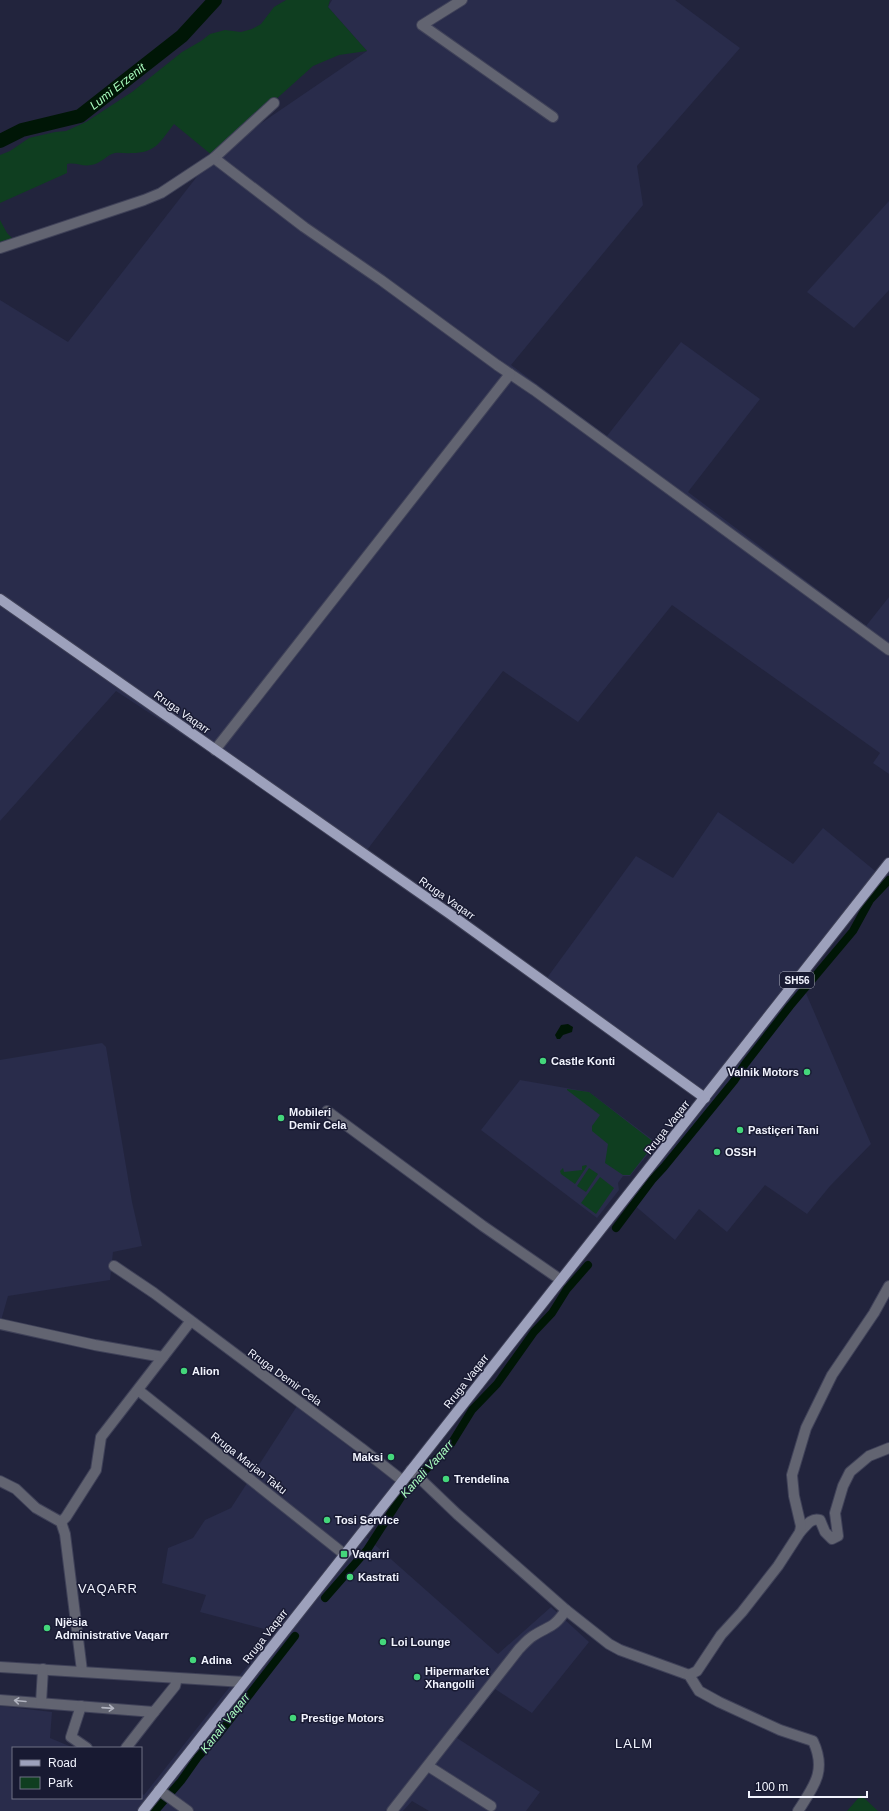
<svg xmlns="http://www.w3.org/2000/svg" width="889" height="1811" font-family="Helvetica,sans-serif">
  <rect width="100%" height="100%" fill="#22243d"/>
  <g fill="#292c4b">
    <polygon points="332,0 675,0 740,48 637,166 643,205 511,365 607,436 681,342 760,399 688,492 866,626 889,597 889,774 873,763 880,753 672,605 578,722 503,671 364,854 116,691 0,821 0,300 68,342 213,156 367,51 328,7"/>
    <polygon points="889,201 889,290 854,328 807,292"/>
    <polygon points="718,812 793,864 823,828 880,875 799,977 871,1144 830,1186 807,1214 765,1185 727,1232 699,1209 675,1240 626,1198 705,1098 544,982 636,856 673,878"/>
    <polygon points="102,1043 106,1047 132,1202 142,1246 113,1252 110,1280 8,1296 0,1324 0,1060"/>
    <polygon points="520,1080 589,1092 657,1143 630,1176 623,1176 618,1183 619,1190 597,1218 481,1130"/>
    <polygon points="297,1406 396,1483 366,1537 498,1654 551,1607 589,1642 532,1713 495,1689 457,1738 540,1792 526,1811 429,1811 412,1801 403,1811 0,1811 0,1706 52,1712 50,1738 74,1748 13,1748 13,1798 17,1798 17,1800 18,1798 141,1798 141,1793 144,1795 228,1689 276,1632 200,1612 206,1595 162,1583 168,1548 193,1538 205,1520 231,1508"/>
  </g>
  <g fill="#0f3e20">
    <path d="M286 0H330L328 7 367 51 339 55 313 66 213 156 174 124C159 143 156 153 131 153 126 154 120 152 115 153 106 155 101 164 91 165 83 167 76 162 67 164V173L0 203V155L10 151 29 138 55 132 66 131 86 122 132 92 182 52 201 41 210 34 225 30 241 32 252 29 261 24 274 7Z"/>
    <polygon points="0,220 7,233 13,239 0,242"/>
    <polygon points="567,1089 589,1092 655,1143 630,1175 623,1175 605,1163 608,1144 592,1131 592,1126 600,1115 567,1090"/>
    <polygon points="586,1165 587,1166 575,1184 561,1174 560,1171 563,1168 564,1172 582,1170 582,1166"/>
    <polygon points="589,1168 598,1174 586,1192 577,1186"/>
    <polygon points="600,1177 614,1188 596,1214 581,1203"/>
    <polygon points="861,1795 878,1811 847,1811"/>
  </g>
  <polygon fill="#001606" points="568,1024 573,1027 572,1032 563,1035 560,1039 557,1039 555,1035 561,1025"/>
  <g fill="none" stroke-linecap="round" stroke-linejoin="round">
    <g stroke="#001606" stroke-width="8">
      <polyline points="616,1228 652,1180 664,1167 734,1081 745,1064 790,1006 853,931 870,900 889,880"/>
      <polyline points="325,1598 367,1550 405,1491 451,1444 472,1410 497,1384 534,1332 552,1313 567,1289 588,1265"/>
      <polyline points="155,1811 181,1781 198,1757 218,1735 295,1636"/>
    </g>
    <path stroke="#001606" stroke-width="14" id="s1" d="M0 141 22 130 80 116 182 36 215 0"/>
    <defs>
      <g id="minor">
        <polyline points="462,0 422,25 553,117"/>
        <polyline points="274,103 214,158 304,227 381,280 497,365 534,390 889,650"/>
        <polyline points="0,248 144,200 161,193 214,158"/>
        <polyline points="215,750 510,374"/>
        <polyline points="327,1111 483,1226 561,1280"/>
        <polyline points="114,1266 154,1293 361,1448 403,1481"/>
        <polyline points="0,1324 95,1345 163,1357"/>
        <polyline points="138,1390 344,1554"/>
        <path d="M411 1470 457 1514 566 1610 609 1644 620 1650 689 1675 699 1691 719 1702 780 1730 813 1741C827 1771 814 1786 798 1811"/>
        <polyline points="0,1481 16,1489 36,1508 61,1522 65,1534 82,1671"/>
        <polyline points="61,1522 66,1517 96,1470 101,1437 190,1322"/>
        <path d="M800 1532C806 1526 811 1517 820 1520L825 1532 832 1539 838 1536 835 1513 843 1486 850 1472 869 1456 889 1448"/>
        <polyline points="0,1667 244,1682"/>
        <polyline points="689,1675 697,1671 721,1635 742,1612 778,1566 800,1532 801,1526 794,1496 792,1475 806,1428 832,1375 874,1313 889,1286"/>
        <polyline points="0,1700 154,1712 175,1686 177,1678"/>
        <polyline points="41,1703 43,1669"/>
        <polyline points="81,1706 71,1737 87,1748"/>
        <polyline points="126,1748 154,1712"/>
        <polyline points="428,1766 491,1806"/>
        <polyline points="159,1790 188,1811"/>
        <path d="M392 1811 519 1649C523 1645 528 1639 533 1636 550 1625 553 1629 566 1610"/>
      </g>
      <g id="major">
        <polyline points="0,599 450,914 705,1098"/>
        <polyline points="143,1811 889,863"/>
      </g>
    </defs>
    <use href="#minor" stroke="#3f4158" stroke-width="12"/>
    <use href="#major" stroke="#3f4158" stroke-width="12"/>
    <use href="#minor" stroke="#626471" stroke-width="10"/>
    <use href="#major" stroke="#9da1bc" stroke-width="10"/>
  </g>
  <defs><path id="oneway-shaft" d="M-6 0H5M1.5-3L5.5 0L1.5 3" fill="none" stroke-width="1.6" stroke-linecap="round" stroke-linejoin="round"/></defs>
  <g stroke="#b1b3bf">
    <use href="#oneway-shaft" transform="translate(20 1701) rotate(-175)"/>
    <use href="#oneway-shaft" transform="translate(108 1708) rotate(4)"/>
  </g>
  <g fill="#44d77b" stroke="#181a32" stroke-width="1.5">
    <circle cx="543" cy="1061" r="4"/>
    <circle cx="807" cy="1072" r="4"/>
    <circle cx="281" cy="1118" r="4"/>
    <circle cx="740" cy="1130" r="4"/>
    <circle cx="717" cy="1152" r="4"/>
    <circle cx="184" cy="1371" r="4"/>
    <circle cx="391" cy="1457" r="4"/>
    <circle cx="446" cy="1479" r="4"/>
    <circle cx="327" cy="1520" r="4"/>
    <rect x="340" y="1550" width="8" height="8" rx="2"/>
    <circle cx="350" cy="1577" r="4"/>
    <circle cx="47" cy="1628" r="4"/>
    <circle cx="383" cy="1642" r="4"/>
    <circle cx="193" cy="1660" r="4"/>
    <circle cx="417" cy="1677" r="4"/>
    <circle cx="293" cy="1718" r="4"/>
  </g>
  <g text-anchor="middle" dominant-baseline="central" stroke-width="3" stroke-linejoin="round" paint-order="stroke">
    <rect fill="#181a32" stroke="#b1b3c1" stroke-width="1" x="780" y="972" width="34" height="16" rx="3"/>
    <g font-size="10" font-weight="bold" fill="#f2f4fe">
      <text x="797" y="980">SH56</text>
    </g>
    <g font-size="11" fill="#f2f4fe" stroke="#181a32">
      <text transform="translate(182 712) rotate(35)">Rruga Vaqarr</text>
      <text transform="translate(447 898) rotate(35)">Rruga Vaqarr</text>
      <text transform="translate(667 1127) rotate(-52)">Rruga Vaqarr</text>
      <text transform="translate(285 1377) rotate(36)">Rruga Demir Cela</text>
      <text transform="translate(466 1381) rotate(-52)">Rruga Vaqarr</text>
      <text transform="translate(249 1463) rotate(38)">Rruga Marjan Taku</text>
      <text transform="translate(265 1636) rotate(-52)">Rruga Vaqarr</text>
    </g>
    <g font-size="11" font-weight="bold" fill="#f2f4fe" stroke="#181a32" text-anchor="start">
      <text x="551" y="1061">Castle Konti</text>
      <text x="799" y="1072" text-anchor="end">Valnik Motors</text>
      <text x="289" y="1112">Mobileri<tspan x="289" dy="13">Demir Cela</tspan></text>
      <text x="748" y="1130">Pastiçeri Tani</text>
      <text x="725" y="1152">OSSH</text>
      <text x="192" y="1371">Alion</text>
      <text x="383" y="1457" text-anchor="end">Maksi</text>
      <text x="454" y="1479">Trendelina</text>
      <text x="335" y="1520">Tosi Service</text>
      <text x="352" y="1554">Vaqarri</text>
      <text x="358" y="1577">Kastrati</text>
      <text x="55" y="1622">Njësia<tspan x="55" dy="13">Administrative Vaqarr</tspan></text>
      <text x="391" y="1642">Loi Lounge</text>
      <text x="201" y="1660">Adina</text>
      <text x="425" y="1671">Hipermarket<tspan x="425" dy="13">Xhangolli</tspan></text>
      <text x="301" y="1718">Prestige Motors</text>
    </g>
    <g font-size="12" font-style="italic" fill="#a8fbbd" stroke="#181a32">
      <text stroke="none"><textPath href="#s1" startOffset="132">Lumi Erzenit</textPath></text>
      <text transform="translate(427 1469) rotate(-48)">Kanali Vaqarr</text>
      <text transform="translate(225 1723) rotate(-52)">Kanali Vaqarr</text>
    </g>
    <g font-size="13" letter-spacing="1" fill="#f2f4fe" stroke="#181a32">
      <text x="108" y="1588">VAQARR</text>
      <text x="634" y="1743">LALM</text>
    </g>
  </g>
  <rect x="12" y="1747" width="130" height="52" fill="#181a32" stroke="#6f7184"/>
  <rect x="20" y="1760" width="20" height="6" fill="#9da1bc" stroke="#6f7184"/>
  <text x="48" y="1767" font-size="12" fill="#f2f4fe">Road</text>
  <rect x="20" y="1777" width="20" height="12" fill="#0f3e20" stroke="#6f7184"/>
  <text x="48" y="1787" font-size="12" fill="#f2f4fe">Park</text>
  <path d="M749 1791v6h118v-6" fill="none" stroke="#f2f4fe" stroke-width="2"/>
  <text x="755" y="1791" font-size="12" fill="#f2f4fe" stroke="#181a32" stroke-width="3" paint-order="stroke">100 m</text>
</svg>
